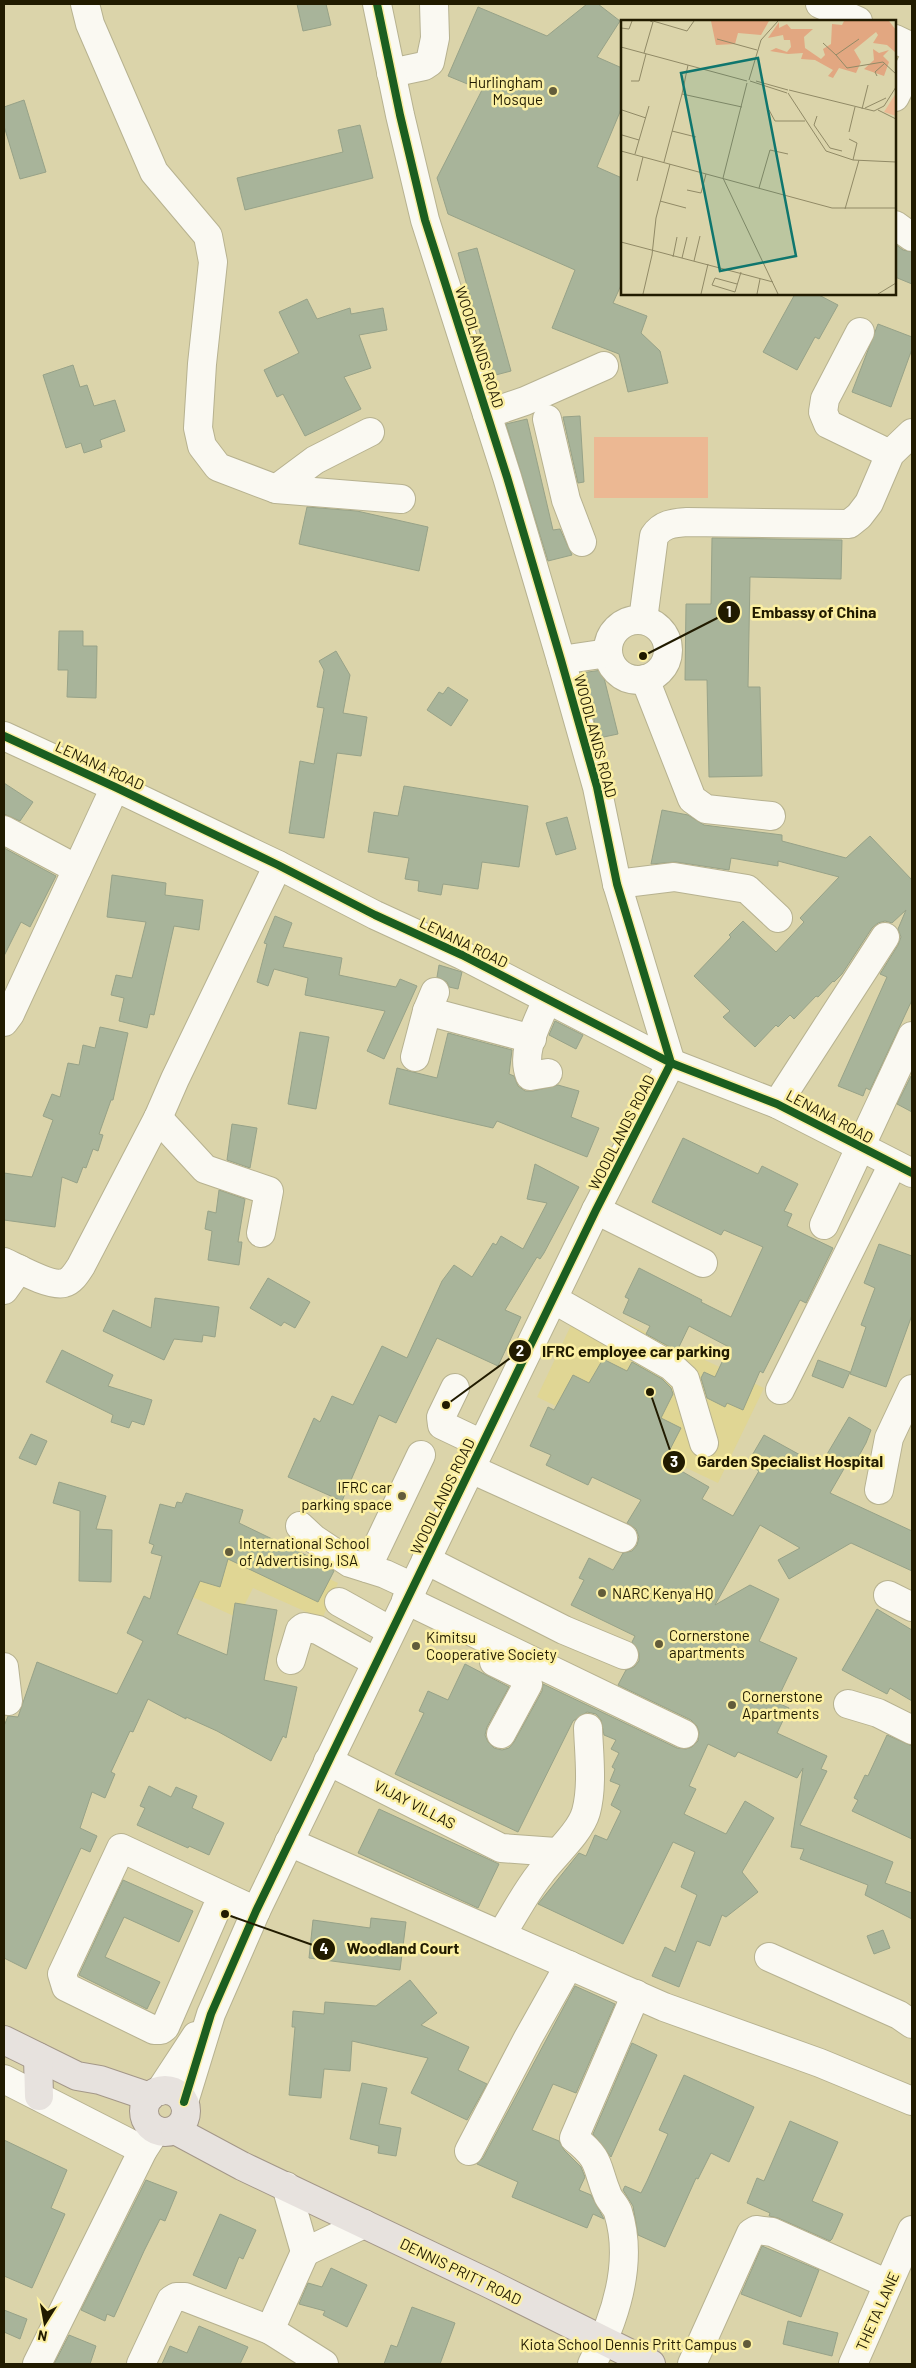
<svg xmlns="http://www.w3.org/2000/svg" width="916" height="2368" font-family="Barlow,sans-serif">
  <rect width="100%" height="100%" fill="#dbd4aa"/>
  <g fill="#e0d694">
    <polygon points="582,1302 764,1388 718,1483 537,1397"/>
    <polygon points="202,1520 338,1583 322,1619 253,1588 238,1618 171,1587"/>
  </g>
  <rect fill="#ecb893" x="594" y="437" width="114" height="61"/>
  <g fill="#a8b49a" stroke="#97a288">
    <polygon points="297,4 326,4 331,25 303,31"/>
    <polygon points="587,4 598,4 620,21 597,57 622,68 622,107 597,167 622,178 622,283 613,303 647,316 641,333 660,351 668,383 628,392 619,354 552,328 575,270 448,214 437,178 482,90 448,76 478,7 547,36"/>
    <polygon points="24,100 46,172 20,179 4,126 4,107"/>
    <polygon points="360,125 373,178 245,210 237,178 343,152 338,130"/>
    <polygon points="895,244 903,250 912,252 912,284 895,277"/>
    <polygon points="477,248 511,371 492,376 458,253"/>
    <polygon points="795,294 817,294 838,305 819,339 815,337 797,370 763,352"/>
    <polygon points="307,299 317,319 350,308 351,314 383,308 387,330 359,335 371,368 344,377 361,409 305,436 283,394 277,397 264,370 299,353 279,312"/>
    <polygon points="878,324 912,337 912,349 891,407 852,392"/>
    <polygon points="73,365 80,387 87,385 94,406 115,400 125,431 100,440 102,447 84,453 81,443 66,448 43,375"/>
    <polygon points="580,416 584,482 578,483 563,417"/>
    <polygon points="527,419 553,530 560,529 572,555 548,561 506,424"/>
    <polygon points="307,507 357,511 428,527 419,571 299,544"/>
    <polygon points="712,538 842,540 841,579 750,577 748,687 760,687 762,776 709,777 707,680 685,680 686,604 711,604"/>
    <polygon points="59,631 83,631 83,646 97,646 96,698 67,697 68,670 58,670"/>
    <polygon points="336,651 350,675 343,713 367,717 361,756 337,753 324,838 289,833 300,761 314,764 324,708 317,707 324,670 319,661"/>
    <polygon points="602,670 618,734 599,738 581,673"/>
    <polygon points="448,687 468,700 451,726 427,710 439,692 443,694"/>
    <polygon points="4,783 33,802 20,821 4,814"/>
    <polygon points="404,786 528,806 519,867 482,862 478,889 443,884 441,895 418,891 419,881 405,879 409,858 368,852 374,812 398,816"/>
    <polygon points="662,810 688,815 704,825 782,835 782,841 846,858 870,836 912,880 912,1000 870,1090 866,1088 863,1096 838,1086 887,977 880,974 898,945 901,937 898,929 906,910 892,923 885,921 878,923 872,928 842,974 834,982 833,981 818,997 816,996 794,1019 790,1015 778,1027 776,1025 755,1047 723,1017 730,1011 694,976 731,937 729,935 743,921 776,952 804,922 800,918 839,877 778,861 778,866 731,858 729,870 676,862 651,864"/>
    <polygon points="567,817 576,849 556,855 546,823"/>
    <polygon points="4,848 56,876 30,927 21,922 4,956"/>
    <polygon points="112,875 166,883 165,895 203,900 199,930 174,926 154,1015 150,1014 147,1028 119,1021 124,998 111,995 116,975 132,978 146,922 107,917"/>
    <polygon points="275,916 292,923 283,947 342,958 339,975 396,987 400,979 417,986 384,1059 367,1051 385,1011 305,995 308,978 274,969 268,986 257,982 267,944 264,943"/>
    <polygon points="439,965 462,972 458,989 449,987 447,982 437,977"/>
    <polygon points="555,1021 583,1035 576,1049 549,1035"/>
    <polygon points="100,1027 128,1033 113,1100 111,1100 99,1134 103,1135 98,1151 93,1149 86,1168 83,1167 77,1183 62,1177 55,1227 4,1220 4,1173 32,1177 53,1120 43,1116 52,1094 60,1097 68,1063 79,1065 83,1045 95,1048"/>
    <polygon points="300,1032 329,1037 316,1109 288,1104"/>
    <polygon points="448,1033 512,1050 509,1074 514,1076 518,1086 525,1091 533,1091 558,1085 579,1091 571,1117 599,1128 587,1157 497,1121 493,1128 389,1104 397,1068 437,1078"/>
    <polygon points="911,1076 912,1077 912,1112 897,1104"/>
    <polygon points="232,1124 257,1128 250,1168 227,1160"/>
    <polygon points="683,1138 758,1174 762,1166 798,1184 784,1211 792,1214 787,1226 833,1248 806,1303 800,1300 763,1373 760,1371 743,1410 727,1403 725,1407 707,1398 701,1378 704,1372 715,1377 729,1347 689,1326 677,1351 646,1334 650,1326 623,1313 629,1299 625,1297 639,1268 702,1300 701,1302 731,1317 763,1247 724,1230 721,1235 652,1202"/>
    <polygon points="535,1164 579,1187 544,1253 540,1259 537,1257 505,1310 521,1317 498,1366 437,1338 396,1423 379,1415 342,1501 288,1477 314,1418 320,1422 332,1396 353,1405 382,1346 407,1358 442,1281 454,1265 472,1277 493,1243 496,1245 501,1236 523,1249 547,1203 527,1199"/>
    <polygon points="219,1190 245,1199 238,1242 242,1242 239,1265 208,1260 212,1231 205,1229 208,1211 216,1213"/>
    <polygon points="879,1244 912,1256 912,1315 886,1387 850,1374 866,1327 861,1325 875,1288 864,1283"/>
    <polygon points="268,1278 310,1302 295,1328 284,1322 281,1326 250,1308"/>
    <polygon points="155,1298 219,1307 215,1337 203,1335 202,1342 174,1339 164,1360 103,1331 113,1310 151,1328"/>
    <polygon points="62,1350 113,1375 108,1386 152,1400 144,1425 132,1421 129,1428 111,1422 113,1415 46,1382"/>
    <polygon points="603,1359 627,1371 632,1362 662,1379 671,1388 673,1394 661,1418 681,1428 664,1461 709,1487 702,1499 733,1516 759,1471 747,1464 764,1435 820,1466 849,1417 871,1430 866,1443 855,1463 849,1460 830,1493 912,1531 912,1571 851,1543 789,1579 778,1560 800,1548 760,1525 715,1605 750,1585 779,1599 759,1641 797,1658 776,1702 789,1708 777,1733 827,1756 821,1769 827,1771 800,1825 893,1862 885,1883 912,1893 912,1919 865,1895 868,1885 800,1859 804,1849 791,1847 803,1768 797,1778 738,1752 735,1757 708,1744 689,1786 696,1789 684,1814 726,1834 745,1801 774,1818 742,1872 758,1892 726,1917 722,1915 710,1946 697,1941 679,1987 652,1976 665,1947 675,1952 697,1895 681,1887 695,1852 673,1842 623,1944 538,1904 579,1853 586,1856 595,1835 607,1840 621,1811 611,1805 620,1785 610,1781 615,1769 612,1767 619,1753 611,1749 616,1740 604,1735 601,1720 596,1714 587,1712 573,1721 518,1832 395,1774 424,1713 419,1711 428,1691 448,1700 465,1664 509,1687 487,1727 485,1735 488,1742 494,1748 502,1750 509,1748 514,1742 542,1691 543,1684 677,1748 686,1749 692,1747 698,1741 699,1732 697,1726 691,1720 618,1685 626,1670 634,1667 639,1661 639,1653 632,1642 635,1636 571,1605 584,1580 579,1578 589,1558 613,1570 623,1553 632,1551 637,1545 639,1537 636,1529 627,1523 641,1500 592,1477 588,1485 546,1465 551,1455 530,1446 548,1407 554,1410 573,1375 589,1383"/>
    <polygon points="818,1360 850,1372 843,1388 812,1376"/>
    <polygon points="31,1434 47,1441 36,1465 19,1458"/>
    <polygon points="59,1482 106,1496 96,1529 112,1530 111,1582 79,1581 80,1511 53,1503"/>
    <polygon points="186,1493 243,1510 239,1523 320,1562 334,1571 318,1602 228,1559 220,1587 200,1581 177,1634 227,1655 235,1603 277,1610 264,1680 297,1687 286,1738 283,1736 271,1761 217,1731 186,1717 186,1719 148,1699 133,1732 130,1731 111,1772 115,1774 105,1798 92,1792 80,1828 97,1836 90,1852 81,1848 26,1969 4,1958 4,1726 8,1716 18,1717 37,1662 117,1694 143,1641 127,1633 144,1596 150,1599 162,1556 151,1553 154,1545 149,1543 160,1504 175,1508 177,1502 182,1503"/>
    <polygon points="877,1609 912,1630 912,1701 890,1688 887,1694 842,1670"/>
    <polygon points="887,1735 912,1746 912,1839 852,1811 858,1800 854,1798 865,1775 868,1776"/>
    <polygon points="149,1786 171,1797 176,1787 197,1796 192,1808 224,1823 209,1855 189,1846 188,1848 137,1825 145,1808 140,1806"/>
    <polygon points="379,1809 499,1864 478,1908 358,1853"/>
    <polygon points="123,1880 193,1911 179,1942 124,1917 105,1957 160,1982 147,2009 79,1975"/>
    <polygon points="371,1918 406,1922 400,1970 309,1958 313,1920 370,1928"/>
    <polygon points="883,1930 890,1948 874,1954 867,1936"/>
    <polygon points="410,1980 437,2013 421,2025 469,2047 458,2070 487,2084 467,2120 411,2093 428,2058 352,2041 350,2071 324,2069 321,2098 289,2095 295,2027 292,2027 293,2011 324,2014 325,2002 376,2006"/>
    <polygon points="575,1986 615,2004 576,2093 553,2084 532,2130 559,2141 564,2150 581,2167 585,2177 579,2190 591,2195 604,2219 593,2214 587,2228 512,2197 518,2182 477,2164 483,2158"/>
    <polygon points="632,2043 657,2055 611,2157 593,2134"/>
    <polygon points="684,2075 754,2107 729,2162 711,2153 698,2179 696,2178 665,2247 638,2235 633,2206 623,2190 625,2186 641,2193 647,2181 668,2134 659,2130"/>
    <polygon points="362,2083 387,2088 379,2124 401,2128 396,2156 378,2153 379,2146 350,2139"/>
    <polygon points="790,2121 838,2142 812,2201 843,2214 832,2239 830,2241 778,2218 769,2216 770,2213 747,2203 757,2178 764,2181"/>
    <polygon points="4,2140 67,2170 51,2208 65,2214 32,2288 4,2276"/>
    <polygon points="146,2180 177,2192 165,2221 160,2219 144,2251 114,2317 107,2314 105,2321 81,2310"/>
    <polygon points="220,2214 256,2230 243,2259 239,2257 226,2289 193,2275"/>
    <polygon points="762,2246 819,2270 801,2317 741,2294"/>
    <polygon points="331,2268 367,2285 347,2327 323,2315 325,2311 299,2304 308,2283 322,2287"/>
    <polygon points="412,2307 455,2323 440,2364 384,2364 391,2345 397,2347"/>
    <polygon points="4,2310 27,2319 20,2339 4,2332"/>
    <polygon points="788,2321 838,2333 832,2356 783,2344"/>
    <polygon points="199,2326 248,2347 240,2364 162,2364 170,2346 187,2353"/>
    <polygon points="69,2335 96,2346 90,2364 54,2364"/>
  </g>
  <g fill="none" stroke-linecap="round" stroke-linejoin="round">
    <defs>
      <g id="minor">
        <polyline points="85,4 90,24 154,172 208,236 213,262 202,364 198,428 202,446 218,467 276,489 401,499"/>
        <polyline points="820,4 858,21"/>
        <polyline points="895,39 912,47"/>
        <polyline points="391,73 424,66 430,62 435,38 434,4"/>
        <polyline points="895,97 912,62"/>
        <polyline points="895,225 912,237"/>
        <polyline points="860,332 825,399 823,412 828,424 890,454"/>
        <polyline points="487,414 525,401 604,366"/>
        <polyline points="547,419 566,500 582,542"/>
        <polyline points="276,489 315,460 370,432"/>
        <path d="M643 620 654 536C662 524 673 523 687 522L849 524 859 516 869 503 890 454 912 433"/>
        <circle cx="638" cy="650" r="30"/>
        <polyline points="561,660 608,653"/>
        <polyline points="645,679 692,799 706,809 771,816"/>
        <polyline points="4,736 115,787 278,865 375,915 462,955 671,1063 777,1104 912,1173"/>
        <polyline points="4,830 77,869"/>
        <polyline points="617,884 674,877 747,889 778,918"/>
        <path d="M547 999C538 1023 520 1051 530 1076L548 1073"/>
        <polyline points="427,1011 532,1039"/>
        <polyline points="4,1022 10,1014 115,787"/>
        <polyline points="415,1057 427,1011 435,992"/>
        <polyline points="777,1104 885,937"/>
        <polyline points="158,1118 205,1169 269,1191 261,1233"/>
        <polyline points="596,1210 703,1263"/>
        <polyline points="824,1225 912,1036"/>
        <path d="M4 1262C17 1268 51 1287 64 1283 72 1281 77 1272 81 1266L158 1118 175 1079 278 865"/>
        <polyline points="4,1290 19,1269"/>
        <polyline points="553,1299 671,1366 685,1379 704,1443"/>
        <polyline points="455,1388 441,1417 442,1425 482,1444"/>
        <polyline points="780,1390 893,1164"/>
        <polyline points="471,1469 623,1538"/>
        <polyline points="879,1490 889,1438 912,1389"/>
        <polyline points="300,1526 314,1539 350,1563 385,1574 413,1587"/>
        <polyline points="426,1560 564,1630 624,1655"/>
        <polyline points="367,1568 421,1455"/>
        <polyline points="888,1595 912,1607"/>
        <polyline points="406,1600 684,1734"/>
        <polyline points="339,1602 391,1631"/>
        <polyline points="291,1660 300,1630 304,1627 318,1630 376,1662"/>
        <polyline points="494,1662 525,1677 528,1684 501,1734"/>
        <polyline points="4,1667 8,1701"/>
        <polyline points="848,1704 878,1713 912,1730"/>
        <polyline points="328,1761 501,1848 556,1852"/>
        <polyline points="289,1842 664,2007 820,2063 912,2101"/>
        <polyline points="222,1896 165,2027 161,2030 154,2030 66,1987 62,1974 121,1848 256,1911"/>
        <path d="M501 1935C514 1915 525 1893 540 1874 553 1856 580 1833 586 1812 593 1786 589 1755 588 1728"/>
        <polyline points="769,1957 899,2015 912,2024"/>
        <polyline points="4,2079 143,2150"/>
        <polyline points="160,2091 196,2036"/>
        <polyline points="184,2102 211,2014 256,1911 596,1210 671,1063 617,884 597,787 561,660 507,477 425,220 400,115 377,4"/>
        <polyline points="469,2151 528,2038 569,1965"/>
        <polyline points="286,2186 305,2252 364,2224"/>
        <polyline points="270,2330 305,2252"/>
        <polyline points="37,2364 143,2150 156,2130"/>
        <polyline points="141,2364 171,2300 176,2297 185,2297 270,2330 324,2364"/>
        <path d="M592 2364C615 2319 634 2263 618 2212 616 2206 611 2202 608 2196 595 2166 603 2161 574 2138L636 1994"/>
        <polyline points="692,2364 751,2233 756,2230 772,2232 888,2284"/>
        <polyline points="853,2364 912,2230"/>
      </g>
      <g id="major">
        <polyline points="4,2040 77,2076 100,2080 150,2097"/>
        <polyline points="38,2057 39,2096"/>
        <circle cx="165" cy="2111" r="21"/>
        <polyline points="175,2130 242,2166 490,2284 651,2364"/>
      </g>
    </defs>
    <use href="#minor" stroke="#b7b290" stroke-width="30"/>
    <use href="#major" stroke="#a39788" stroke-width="30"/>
    <use href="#minor" stroke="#faf9f2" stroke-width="28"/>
    <use href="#major" stroke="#e7e2de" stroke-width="28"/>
    <defs>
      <g id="cycleway">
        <polyline points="4,736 115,787 278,865 375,915 462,955 671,1063 777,1104 912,1173"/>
        <polyline points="184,2102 211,2014 256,1911 596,1210 671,1063 617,884 597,787 561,660 507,477 425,220 400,115 377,4"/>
      </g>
    </defs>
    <use href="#cycleway" stroke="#fcf0a3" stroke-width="11"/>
    <use href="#cycleway" stroke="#1b5e20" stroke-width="8"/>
  </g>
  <g fill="#625c3b" stroke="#fcf0a3" stroke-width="2">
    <circle cx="553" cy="91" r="5"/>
    <circle cx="402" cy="1496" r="5"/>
    <circle cx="229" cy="1552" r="5"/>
    <circle cx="602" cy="1593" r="5"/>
    <circle cx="659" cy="1644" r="5"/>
    <circle cx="416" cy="1646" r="5"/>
    <circle cx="732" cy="1705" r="5"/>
    <circle cx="747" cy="2344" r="5"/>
  </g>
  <g text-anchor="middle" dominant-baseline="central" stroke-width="5" stroke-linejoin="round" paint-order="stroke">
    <g font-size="15" fill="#211b00" stroke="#fcf0a3" text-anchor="start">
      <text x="543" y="82" text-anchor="end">Hurlingham<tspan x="543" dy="17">Mosque</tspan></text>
      <text x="392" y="1487" text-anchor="end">IFRC car<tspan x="392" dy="17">parking space</tspan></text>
      <text x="239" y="1543">International School<tspan x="239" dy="17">of Advertising, ISA</tspan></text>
      <text x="612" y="1593">NARC Kenya HQ</text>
      <text x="669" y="1635">Cornerstone<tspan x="669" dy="17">apartments</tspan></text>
      <text x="426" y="1637">Kimitsu<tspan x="426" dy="17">Cooperative Society</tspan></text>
      <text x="742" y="1696">Cornerstone<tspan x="742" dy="17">Apartments</tspan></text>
      <text x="737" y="2344" text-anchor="end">Kiota School Dennis Pritt Campus</text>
    </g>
    <g font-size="15" fill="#211b00" stroke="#fcf0a3">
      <text transform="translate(480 347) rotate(72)">WOODLANDS ROAD</text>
      <text transform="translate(596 736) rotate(75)">WOODLANDS ROAD</text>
      <text transform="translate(100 765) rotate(25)">LENANA ROAD</text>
      <text transform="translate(464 942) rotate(26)">LENANA ROAD</text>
      <text transform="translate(830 1116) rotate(28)">LENANA ROAD</text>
      <text transform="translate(621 1132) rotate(-63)">WOODLANDS ROAD</text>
      <text transform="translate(442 1496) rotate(-64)">WOODLANDS ROAD</text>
      <text transform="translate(415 1804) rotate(27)">VIJAY VILLAS</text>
      <text transform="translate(461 2271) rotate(26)">DENNIS PRITT ROAD</text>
      <text transform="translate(877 2311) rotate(-66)">THETA LANE</text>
    </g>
  </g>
  <g transform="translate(621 20)">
    <rect width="275" height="275" fill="#dbd4aa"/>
    <path d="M275 73V96L263 92Z" fill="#ecb893"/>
    <path d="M90 1H148L140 15 117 13 114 24 95 25ZM223 1H268L275 10V33L266 25 252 23 257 15 255 12 233 30 240 42 235 53 218 48 212 58 207 56 212 50 194 40 180 39 182 33 167 34 149 31 155 28 166 32 170 27 169 20H163L162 15 147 18 158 2V8L166 4 170 9H192L183 17 184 28 200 39 204 35 202 29 210 24 211 4 221 5ZM252 29 258 33 268 30 262 36 268 42 263 56 243 49 253 40Z" fill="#e2a781"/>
    <path fill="none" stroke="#918a66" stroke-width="1" d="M32 1 66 11 73 1M0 8 8 9 11 1M96 19 136 30M202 23 215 35 238 19M0 27 126 61M23 33 32 2 29 1M215 35 226 48 262 42 275 54M256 56 254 52 264 43M128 60 140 20 157 1M10 61H18L25 34M129 61 166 73M135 61 167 70M126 63 102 158 157 274M168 70 253 91 263 86 275 67M167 73 205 131 232 140 275 142M61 74 67 45M244 88 265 78M241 89 247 65M1 90 25 98M148 90 154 101H184M257 90 275 99M196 96 193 105 209 128 221 131M51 111 75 117M228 112 234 87M1 115 18 120M228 119 236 123 232 140M0 131 211 188H275M14 134 28 86M43 142 61 74 121 87M16 161 22 137M138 168 149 130 167 134M66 170 80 173 85 154M39 181 65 188M224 189 238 140M0 222 152 262M52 237 56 217M61 238 66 217M73 241 79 216M116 264 94 258 91 265 114 272 120 252M22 274 31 235 35 198 49 144M80 274 87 244M136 274 139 259M257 274 275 263"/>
    <path fill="#0f766e" fill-opacity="0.15" stroke="#0f766e" stroke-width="2.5" d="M137 38 175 236 99 251 60 53Z"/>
    <rect width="275" height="275" fill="none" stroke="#211b00" stroke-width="2.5"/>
  </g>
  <path fill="none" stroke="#211b00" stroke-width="2" d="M643 656L729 612M446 1405L520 1351M650 1392L674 1462M225 1914L324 1949"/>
  <g fill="#211b00" stroke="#fcf0a3" stroke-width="2">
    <circle cx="643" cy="656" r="5"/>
    <circle cx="446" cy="1405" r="5"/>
    <circle cx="650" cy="1392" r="5"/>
    <circle cx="225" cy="1914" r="5"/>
    <circle cx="729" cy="612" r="12"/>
    <circle cx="520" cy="1351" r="12"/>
    <circle cx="674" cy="1462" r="12"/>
    <circle cx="324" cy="1949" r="12"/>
  </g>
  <g font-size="15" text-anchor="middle" font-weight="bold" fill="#fff">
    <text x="729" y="617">1</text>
    <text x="520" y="1356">2</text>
    <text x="674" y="1467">3</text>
    <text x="324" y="1954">4</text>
  </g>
  <g font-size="16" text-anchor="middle" font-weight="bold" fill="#211b00" stroke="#fcf0a3" stroke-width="5" stroke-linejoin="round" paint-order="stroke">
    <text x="814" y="618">Embassy of China</text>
    <text x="636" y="1357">IFRC employee car parking</text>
    <text x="790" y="1467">Garden Specialist Hospital</text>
    <text x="403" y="1954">Woodland Court</text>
  </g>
  <rect width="916" height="2368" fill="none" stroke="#211b00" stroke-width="10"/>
  <g transform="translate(45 2323) rotate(191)" stroke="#fcf0a3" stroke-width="4" paint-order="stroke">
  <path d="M0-4L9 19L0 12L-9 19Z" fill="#211b00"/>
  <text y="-8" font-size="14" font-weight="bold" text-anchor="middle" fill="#211b00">N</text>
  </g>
</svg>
